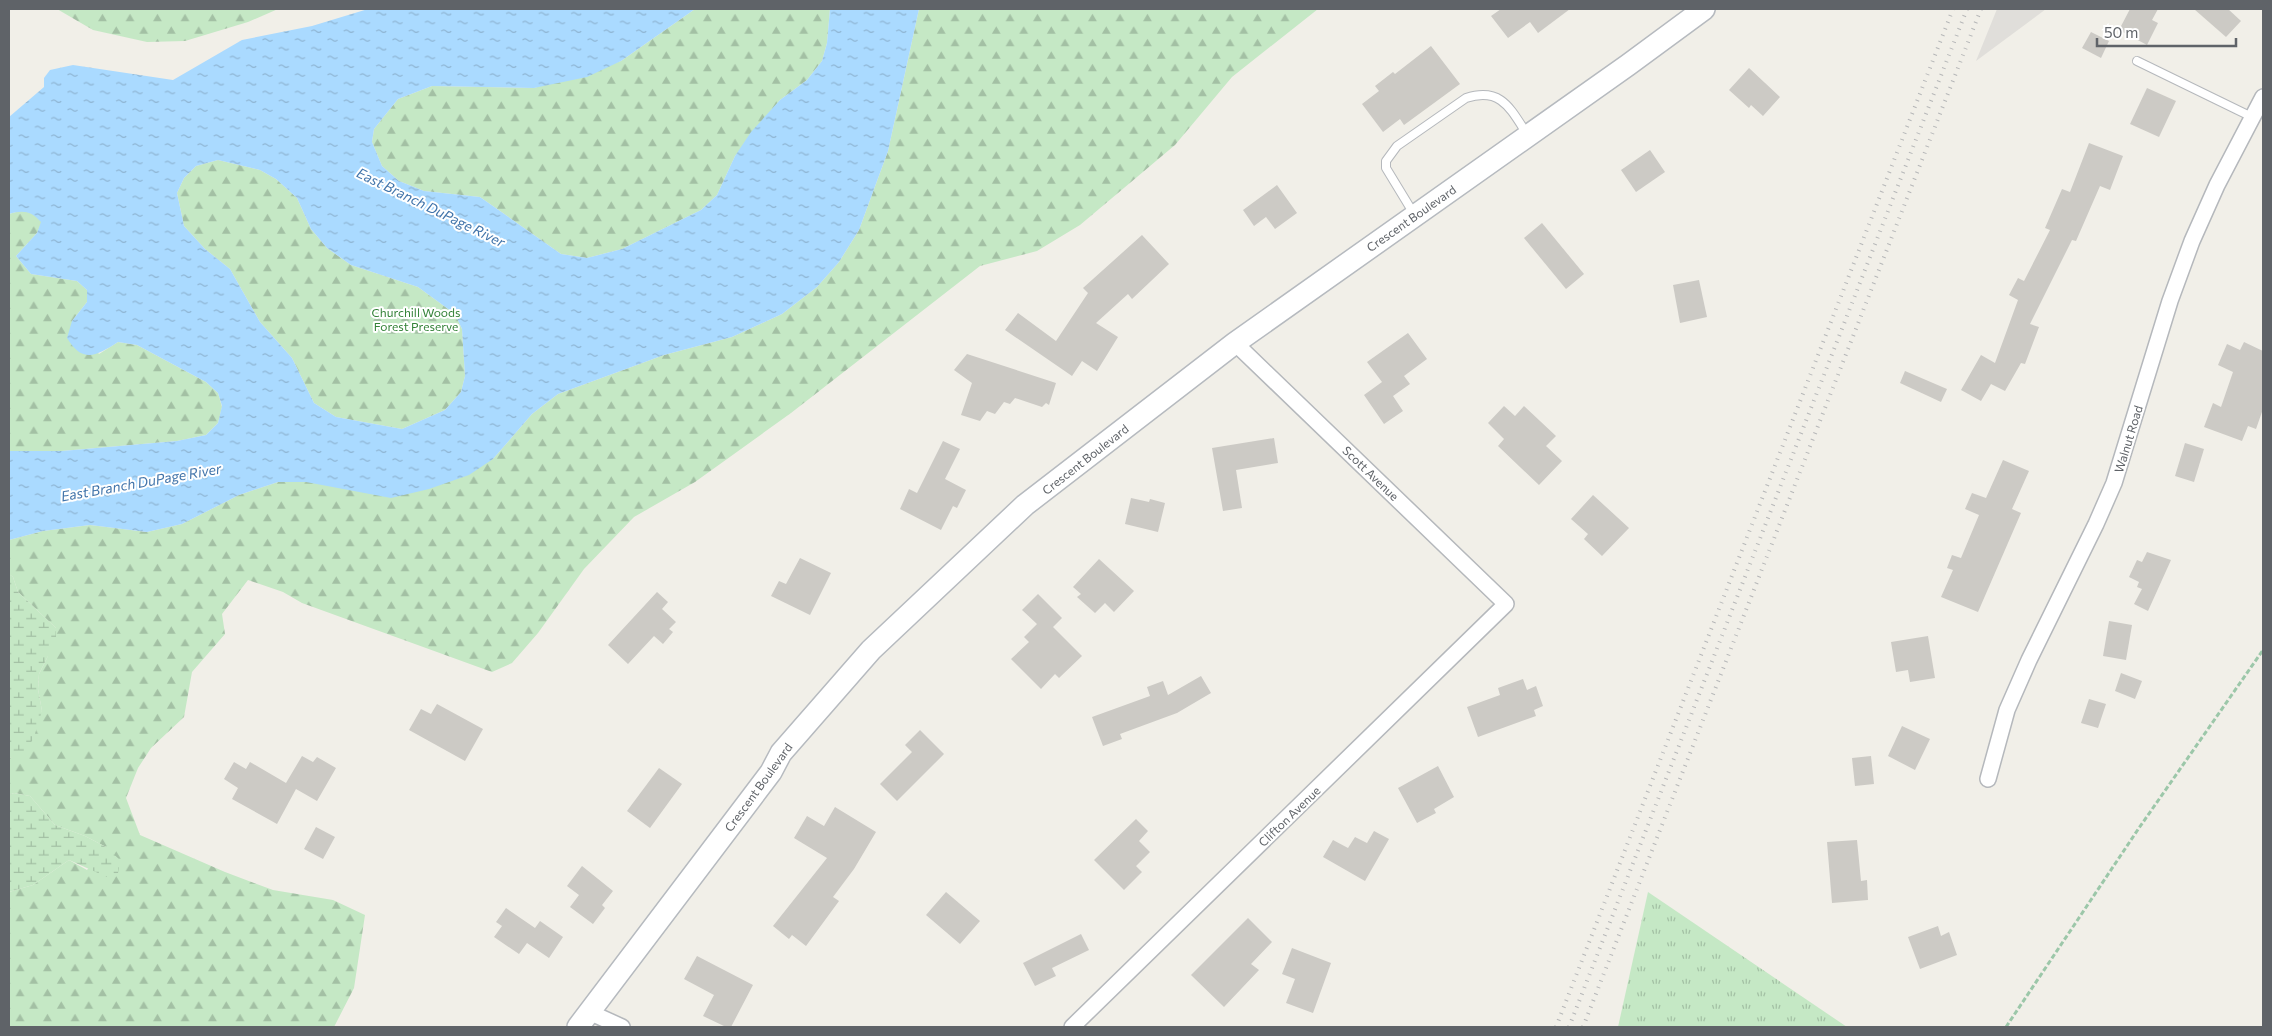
<svg xmlns="http://www.w3.org/2000/svg" width="2272" height="1036" font-family="Commissioner,sans-serif">
  <defs>
    <pattern id="grass-tufts" width="24" height="20" patternUnits="userSpaceOnUse" patternTransform="scale(1.25)"><rect width="24" height="20" fill="#c5e8c5"/><path d="M3 7l-1-3M5 7V3M7 7l1-3M15 17l-1-3M17 17v-4M19 17l1-3" fill="none" stroke="#a3c0a4"/></pattern>
    <pattern id="forest-firs" width="22" height="20" patternUnits="userSpaceOnUse" patternTransform="scale(1.25)"><rect width="22" height="20" fill="#c5e8c5"/><path d="M5 1l3.5 6h-7zM16 11l3.5 6h-7z" fill="#a3c0a4"/></pattern>
    <pattern id="wetland-marsh" width="20" height="14" patternUnits="userSpaceOnUse" patternTransform="scale(1.25)"><rect width="20" height="14" fill="#c5e8c5"/><path d="M1 5h8M5 5V1M11 12h8M15 12V8" fill="none" stroke="#a3c0a4"/></pattern>
    <pattern id="water-ripples" width="26" height="14" patternUnits="userSpaceOnUse" patternTransform="scale(1.25)"><rect width="26" height="14" fill="#aadaff"/><path d="M2 4q2-2 4 0t4 0M15 11q2-2 4 0t4 0" fill="none" stroke="#8eb4d2"/></pattern>
  </defs>
  <rect width="100%" height="100%" fill="#f1efe8"/>
  <polygon fill="#e0deda" points="1997,9 2046,9 1976,61"/>
  <polygon fill="url(#grass-tufts)" points="1648,892 1847,1027 1618,1027"/>
  <g fill="url(#forest-firs)">
    <polygon points="57,9 278,9 248,22 185,41 147,42 93,30"/>
    <polygon points="695,9 830,9 827,43 822,61 807,80 780,100 735,156 717,195 701,210 622,249 587,258 561,254 480,197 424,191 399,181 382,166 372,142 374,129 398,99 432,86 534,88 621,61"/>
    <polygon points="919,9 1318,9 1232,77 1175,145 1080,225 1037,251 980,266 791,413 695,482 634,517 584,569 538,633 512,663 492,672 302,603 283,592 248,580 222,614 225,634 192,672 184,717 151,748 138,768 126,798 140,835 225,872 273,890 333,900 365,915 354,988 334,1027 9,1027 9,892 33,885 69,860 87,870 106,847 85,836 55,825 30,796 14,793 9,795 9,758 11,758 42,711 38,689 39,674 47,658 56,628 18,592 13,577 9,574 9,540 43,531 90,525 147,532 182,524 239,495 278,482 306,482 493,459 532,414 558,394 664,355 732,337 782,314 817,287 839,262 859,230 888,151"/>
    <polygon points="218,160 260,170 276,179 297,198 311,229 327,248 351,265 418,287 455,314 462,329 465,376 461,392 445,410 402,429 336,417 314,403 292,358 260,322 230,269 205,249 184,226 177,193 184,178 196,166"/>
    <polygon points="23,210 35,215 42,222 37,233 16,256 31,274 77,281 87,290 87,302 72,321 99,354 118,342 137,345 206,382 218,393 222,407 218,423 206,435 177,441 62,451 9,451 9,214"/>
  </g>
  <g fill="url(#wetland-marsh)">
    <polygon points="9,574 13,577 18,592 56,628 56,640 39,674 38,689 42,711 34,737 27,750 11,758 9,757"/>
    <polygon points="14,793 30,796 55,825 85,836 106,847 120,860 118,873 107,877 69,860 33,885 9,892 9,795"/>
  </g>
  <path fill="url(#water-ripples)" fill-rule="evenodd" d="M368 9H695L621 61 587 77 534 88 432 86 398 99 374 129 372 142 382 166 399 181 424 191 480 197 561 254 587 258 622 249 701 210 717 195 735 156 751 132 780 100 807 80 822 61 827 43 830 9H919L888 151 859 230 839 262 817 287 782 314 732 337 664 355 558 394 532 414 493 459 469 475 429 489 391 498 306 482H278L239 495 182 524 147 532 90 525 43 531 9 540V451H62L177 441 206 435 218 423 222 406 218 393 206 382 137 345 118 342C96 356 83 364 67 338L72 321 87 302V290L77 281 31 274 16 256 37 233 41 222C31 211 23 210 9 214V117L44 87V78L50 70 73 65 173 80 242 40 312 26ZM218 160 260 170 276 179 297 198 311 229 327 248 351 265 418 287 455 314 462 329 465 376 461 392 445 410 402 429 336 417 314 403 292 358 260 322 230 269 205 249 184 226 177 193 184 178 196 166Z"/>
  <g fill="#cccac5">
    <polygon points="1501,9 1570,9 1538,33 1530,22 1508,38 1491,16"/>
    <polygon points="2130,9 2158,9 2152,20 2158,23 2147,45 2119,30"/>
    <polygon points="2194,9 2228,9 2241,21 2226,37"/>
    <polygon points="2091,32 2109,41 2101,58 2082,48"/>
    <polygon points="1431,46 1460,84 1404,125 1400,119 1383,132 1362,104 1379,91 1375,86 1393,72 1395,74"/>
    <polygon points="1749,68 1780,97 1763,116 1751,105 1749,108 1729,90"/>
    <polygon points="2147,88 2176,101 2159,137 2130,124"/>
    <polygon points="2089,143 2123,156 2110,190 2100,186 2076,241 2072,240 2030,324 2039,327 2025,364 2021,363 2005,391 1991,384 1981,401 1961,390 1981,355 1995,363 2018,300 2009,295 2018,278 2024,281 2050,230 2045,228 2062,189 2070,192"/>
    <polygon points="1650,150 1665,172 1636,192 1621,170"/>
    <polygon points="1277,185 1297,213 1275,229 1266,217 1254,226 1243,210"/>
    <polygon points="1542,223 1584,274 1566,289 1524,238"/>
    <polygon points="1142,235 1169,264 1132,299 1128,294 1096,323 1118,337 1097,371 1082,361 1072,376 1005,330 1018,313 1056,341 1088,293 1083,288"/>
    <polygon points="1699,280 1707,317 1680,323 1673,285"/>
    <polygon points="1408,333 1427,359 1404,376 1410,384 1393,396 1403,411 1384,424 1364,395 1382,382 1367,362"/>
    <polygon points="2244,342 2263,351 2263,409 2256,429 2248,426 2242,441 2204,427 2213,403 2221,407 2233,372 2218,365 2227,344 2240,350"/>
    <polygon points="967,354 1056,383 1049,405 1046,403 1042,407 1015,398 1010,404 1004,402 995,414 987,411 980,421 961,415 972,383 954,370"/>
    <polygon points="1905,371 1947,389 1941,402 1900,383"/>
    <polygon points="1504,406 1515,416 1524,406 1556,436 1546,446 1562,461 1539,485 1498,446 1504,439 1488,423"/>
    <polygon points="1274,438 1278,463 1236,470 1242,508 1223,511 1212,448"/>
    <polygon points="943,441 960,449 945,479 966,490 957,508 953,506 941,530 900,509 909,489 917,493"/>
    <polygon points="2185,443 2204,449 2194,482 2175,476"/>
    <polygon points="2003,460 2029,471 2012,509 2021,513 1978,612 1941,597 1953,570 1947,568 1952,555 1961,558 1979,515 1965,509 1972,493 1986,498"/>
    <polygon points="1593,495 1629,528 1602,556 1584,539 1588,534 1571,519"/>
    <polygon points="1131,498 1149,502 1150,499 1165,503 1158,532 1125,524"/>
    <polygon points="2147,552 2171,560 2148,611 2134,604 2142,589 2137,587 2139,582 2129,577 2137,560 2142,562"/>
    <polygon points="800,558 831,573 810,615 771,596 779,581 786,584"/>
    <polygon points="1099,559 1134,591 1114,612 1105,603 1095,613 1077,597 1081,594 1073,587"/>
    <polygon points="657,592 668,602 662,609 676,622 669,629 673,632 663,644 654,636 628,664 608,645"/>
    <polygon points="1038,594 1062,618 1053,627 1082,656 1059,678 1055,674 1041,689 1011,659 1029,642 1024,637 1037,624 1022,610"/>
    <polygon points="2109,621 2132,625 2126,660 2103,656"/>
    <polygon points="1928,636 1935,678 1910,682 1908,670 1896,672 1891,642"/>
    <polygon points="2121,673 2142,681 2135,699 2115,691"/>
    <polygon points="1201,676 1211,693 1177,713 1120,734 1122,739 1103,746 1092,717 1150,696 1147,687 1163,681 1168,695"/>
    <polygon points="1523,679 1527,690 1536,686 1543,706 1534,710 1536,716 1478,737 1467,707 1500,695 1498,688"/>
    <polygon points="2089,699 2106,704 2098,728 2081,723"/>
    <polygon points="437,704 483,729 465,761 409,730 421,709 431,714"/>
    <polygon points="1902,726 1930,739 1915,770 1888,756"/>
    <polygon points="920,730 944,754 897,801 880,784 912,752 905,745"/>
    <polygon points="302,756 313,762 317,757 336,768 317,801 296,789 277,824 232,799 238,788 224,779 234,762 246,769 250,762 286,783"/>
    <polygon points="1871,756 1874,784 1855,786 1852,758"/>
    <polygon points="1438,766 1454,797 1434,809 1436,813 1417,823 1398,788"/>
    <polygon points="659,768 682,784 650,828 627,811"/>
    <polygon points="835,807 876,832 854,869 833,897 839,901 806,946 792,935 789,939 773,926 827,858 794,838 807,816 824,826"/>
    <polygon points="1136,819 1148,831 1139,841 1150,852 1136,866 1142,872 1124,890 1094,860"/>
    <polygon points="316,827 335,837 323,859 304,849"/>
    <polygon points="1374,831 1389,839 1365,881 1323,857 1333,840 1348,848 1355,837 1367,843"/>
    <polygon points="1857,840 1861,881 1867,880 1868,900 1832,903 1827,842"/>
    <polygon points="582,866 613,891 602,905 605,908 593,924 570,907 579,895 567,886"/>
    <polygon points="946,892 980,921 960,944 926,915"/>
    <polygon points="506,908 535,928 540,921 563,937 549,958 527,943 519,954 494,937 502,926 496,922"/>
    <polygon points="1248,918 1272,942 1251,964 1259,970 1224,1007 1191,975"/>
    <polygon points="1938,926 1941,936 1949,932 1957,955 1920,969 1908,937"/>
    <polygon points="1081,934 1089,950 1052,968 1056,976 1035,986 1023,963"/>
    <polygon points="1292,948 1331,963 1313,1013 1286,1003 1295,979 1282,974"/>
    <polygon points="697,956 753,985 731,1027 726,1027 703,1016 714,995 684,979"/>
  </g>
  <g fill="none" stroke-linecap="round" stroke-linejoin="round">
    <defs>
      <g id="lane">
        <polyline points="2137,61 2252,117"/>
        <path d="M1414 214 1386 168V161L1397 146 1466 98C1501 87 1510 108 1527 134"/>
      </g>
      <g id="street">
        <polyline points="1988,779 2007,710 2029,660 2096,524 2114,483 2170,301 2192,241 2217,185 2263,97"/>
        <polyline points="589,1012 622,1027"/>
        <polyline points="1072,1027 1506,604 1235,343"/>
      </g>
      <polyline id="secondary" points="578,1027 771,772 781,753 871,650 1025,505 1235,343 1628,65 1704,9"/>
    </defs>
    <use href="#lane" stroke="#b5b8bc" stroke-width="10"/>
    <use href="#street" stroke="#b5b8bc" stroke-width="18"/>
    <use href="#secondary" stroke="#b6babf" stroke-width="24"/>
    <polyline stroke="#9cc7a9" stroke-width="3" stroke-dasharray="5 2.5" stroke-linecap="butt" points="2006,1027 2139,828 2263,650"/>
    <use href="#lane" stroke="#fff" stroke-width="8"/>
    <use href="#street" stroke="#fff" stroke-width="15"/>
    <use href="#secondary" stroke="#fff" stroke-width="21"/>
    <g stroke="#b6b7b8" stroke-width="4" stroke-dasharray="1 6" stroke-linecap="butt">
      <polyline points="1556,1027 1953,9"/>
      <polyline points="1569,1027 1967,9"/>
      <polyline points="1583,1027 1981,9"/>
    </g>
  </g>
  <g text-anchor="middle" dominant-baseline="central" stroke-width="4" stroke-linejoin="round" paint-order="stroke">
    <g font-size="12" fill="#5f6368" stroke="#fff">
      <text transform="translate(1411 218) rotate(-35)">Crescent Boulevard</text>
      <text transform="translate(2128 439) rotate(-73)">Walnut Road</text>
      <text transform="translate(1085 459) rotate(-38)">Crescent Boulevard</text>
      <text transform="translate(1371 473) rotate(44)">Scott Avenue</text>
      <text transform="translate(758 787) rotate(-54)">Crescent Boulevard</text>
      <text transform="translate(1289 816) rotate(-44)">Clifton Avenue</text>
    </g>
    <g font-size="12" fill="#348238" stroke="#fff">
      <text x="416" y="312">Churchill Woods<tspan x="416" dy="14">Forest Preserve</tspan></text>
    </g>
    <g font-size="14" font-style="italic" fill="#4174aa" stroke="#fff">
      <text transform="translate(431 207) rotate(26)">East Branch DuPage River</text>
      <text transform="translate(141 482) rotate(-10)">East Branch DuPage River</text>
    </g>
  </g>
  <rect width="2272" height="1036" fill="none" stroke="#5f6368" stroke-width="20"/>
  <path d="M2097 38v8h139v-8" fill="none" stroke="#5f6368" stroke-width="2.5"/>
  <text x="2104" y="38" font-size="15" fill="#5f6368" stroke="#ffffff" stroke-width="4" paint-order="stroke">50 m</text>
</svg>
